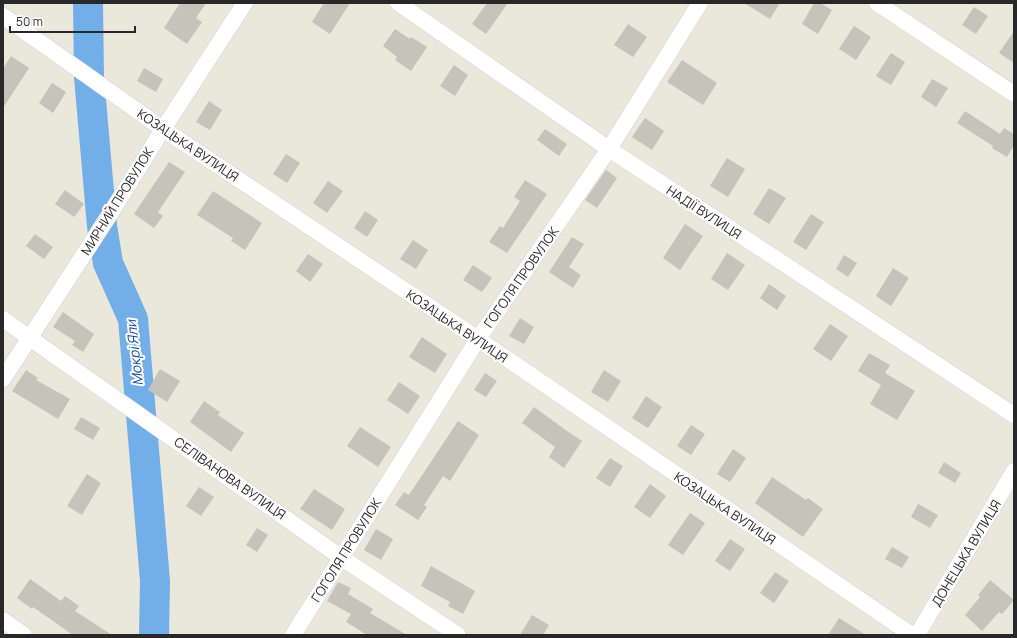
<svg xmlns="http://www.w3.org/2000/svg" width="1017" height="638" font-family="Manrope,sans-serif">
  <rect width="100%" height="100%" fill="#eae7db"/>
  <g fill="none" stroke-linecap="round" stroke-linejoin="round">
    <polyline stroke="#72afe8" stroke-width="30" points="88,3 89,77 102,226 108,263 133,319 155,581 154,635"/>
  </g>
  <g fill="#c6c3ba">
    <polygon points="180,3 206,3 196,18 202,22 187,44 164,28"/>
    <polygon points="324,3 350,3 330,34 312,22"/>
    <polygon points="487,3 508,3 486,34 472,24"/>
    <polygon points="744,3 780,3 770,19"/>
    <polygon points="814,3 820,3 832,10 818,34 802,24"/>
    <polygon points="974,7 988,16 976,34 962,25"/>
    <polygon points="628,24 647,37 633,57 614,45"/>
    <polygon points="854,26 871,37 856,60 839,49"/>
    <polygon points="395,29 410,39 411,37 427,47 411,71 395,60 397,57 383,46"/>
    <polygon points="1014,31 1014,63 999,53"/>
    <polygon points="891,53 905,62 891,85 876,76"/>
    <polygon points="11,56 29,68 3,108 3,69"/>
    <polygon points="682,60 717,83 703,105 667,82"/>
    <polygon points="454,65 468,75 455,96 440,86"/>
    <polygon points="144,68 163,79 156,92 137,81"/>
    <polygon points="932,79 948,88 936,107 921,97"/>
    <polygon points="52,83 66,92 53,113 39,103"/>
    <polygon points="209,101 222,110 210,130 196,122"/>
    <polygon points="965,111 1000,134 1004,128 1014,134 1014,145 1007,157 992,148 993,146 957,123"/>
    <polygon points="645,118 664,131 652,150 632,137"/>
    <polygon points="545,129 567,144 559,156 537,140"/>
    <polygon points="286,154 300,163 287,183 273,174"/>
    <polygon points="727,158 745,169 728,197 710,186"/>
    <polygon points="169,162 185,172 158,212 163,216 154,228 134,214"/>
    <polygon points="606,170 617,178 597,208 585,200"/>
    <polygon points="525,180 547,194 507,253 489,242 500,226 503,228 520,201 514,197"/>
    <polygon points="328,181 343,191 327,213 313,203"/>
    <polygon points="769,188 786,198 769,224 753,214"/>
    <polygon points="65,190 84,204 74,217 55,204"/>
    <polygon points="213,191 262,223 245,250 231,241 233,238 197,215"/>
    <polygon points="365,211 378,220 367,237 354,228"/>
    <polygon points="811,214 824,222 806,250 793,242"/>
    <polygon points="685,224 703,236 680,270 663,258"/>
    <polygon points="35,234 53,247 44,259 26,246"/>
    <polygon points="572,237 584,244 569,267 581,275 573,288 549,272"/>
    <polygon points="413,240 428,250 416,269 400,259"/>
    <polygon points="727,253 745,265 728,290 711,279"/>
    <polygon points="308,254 323,264 310,282 296,271"/>
    <polygon points="844,255 857,263 848,277 836,269"/>
    <polygon points="473,265 492,278 482,292 463,280"/>
    <polygon points="893,268 909,278 891,306 876,296"/>
    <polygon points="769,284 786,296 777,310 760,298"/>
    <polygon points="63,312 94,334 83,352 72,345 75,341 53,327"/>
    <polygon points="520,318 534,327 524,344 509,336"/>
    <polygon points="830,324 848,336 831,361 813,349"/>
    <polygon points="422,337 447,354 435,373 409,357"/>
    <polygon points="869,353 890,365 885,373 915,391 897,420 870,404 881,385 858,371"/>
    <polygon points="160,369 180,381 167,402 148,390"/>
    <polygon points="26,370 38,378 36,380 70,399 58,419 12,391"/>
    <polygon points="604,370 621,381 608,402 591,392"/>
    <polygon points="485,373 497,381 486,397 474,390"/>
    <polygon points="399,382 420,396 408,414 387,400"/>
    <polygon points="646,396 662,407 648,428 632,418"/>
    <polygon points="204,401 220,412 218,415 244,433 231,452 190,422"/>
    <polygon points="534,407 567,431 582,441 564,468 549,457 555,447 522,423"/>
    <polygon points="81,417 100,428 93,440 74,429"/>
    <polygon points="458,421 479,435 450,481 443,476 424,505 427,507 418,520 395,505 404,492 409,495"/>
    <polygon points="691,425 705,434 691,455 677,446"/>
    <polygon points="360,427 391,447 378,467 347,446"/>
    <polygon points="733,449 746,458 730,482 717,474"/>
    <polygon points="610,458 623,466 610,487 596,478"/>
    <polygon points="944,462 961,473 955,483 938,473"/>
    <polygon points="87,474 101,483 82,515 67,506"/>
    <polygon points="772,477 806,500 808,498 823,509 803,537 755,503"/>
    <polygon points="650,484 666,496 650,518 634,507"/>
    <polygon points="199,487 214,497 201,516 186,506"/>
    <polygon points="314,489 345,509 332,530 300,509"/>
    <polygon points="918,504 938,515 930,528 911,517"/>
    <polygon points="690,513 705,523 683,555 668,545"/>
    <polygon points="257,528 268,535 257,552 246,545"/>
    <polygon points="376,529 393,539 381,560 364,550"/>
    <polygon points="730,539 745,549 730,571 715,561"/>
    <polygon points="892,547 909,557 902,568 885,559"/>
    <polygon points="431,566 475,591 463,614 448,606 450,602 421,586"/>
    <polygon points="775,572 789,581 774,603 760,593"/>
    <polygon points="30,579 61,601 65,596 79,606 75,611 112,635 73,635 33,607 32,609 17,598"/>
    <polygon points="990,580 1014,600 1002,614 999,612 982,631 965,615 980,597 978,595"/>
    <polygon points="338,582 351,588 348,594 373,609 370,613 407,635 367,635 346,622 351,614 327,601"/>
    <polygon points="532,615 549,625 543,635 520,635"/>
    <polygon points="839,618 866,635 828,635"/>
  </g>
  <g fill="none" stroke-linecap="round" stroke-linejoin="round">
    <defs>
      <g id="minor">
        <polyline points="398,3 609,149 1014,415"/>
        <polyline points="877,3 1014,94"/>
        <polyline points="3,16 163,129 478,339 912,635"/>
        <polyline points="3,319 342,558 458,635"/>
        <polyline points="3,379 112,211 163,129 245,3"/>
        <polyline points="3,620 24,635"/>
        <polyline points="293,635 478,339 609,149 700,3"/>
        <polyline points="917,635 1014,471"/>
      </g>
    </defs>
    <use href="#minor" stroke="#d1d0e1" stroke-width="17"/>
    <use href="#minor" stroke="#fff" stroke-width="16"/>
  </g>
  <g text-anchor="middle" dominant-baseline="central" stroke-width="4" stroke-linejoin="round" paint-order="stroke">
    <g font-size="13" fill="#282828" stroke="#fff">
      <text transform="translate(188 145) rotate(34)">КОЗАЦЬКА ВУЛИЦЯ</text>
      <text transform="translate(117 201) rotate(-58)">МИРНИЙ ПРОВУЛОК</text>
      <text transform="translate(704 212) rotate(33)">НАДІЇ ВУЛИЦЯ</text>
      <text transform="translate(521 277) rotate(-55)">ГОГОЛЯ ПРОВУЛОК</text>
      <text transform="translate(457 326) rotate(34)">КОЗАЦЬКА ВУЛИЦЯ</text>
      <text transform="translate(230 478) rotate(35)">СЕЛІВАНОВА ВУЛИЦЯ</text>
      <text transform="translate(725 508) rotate(34)">КОЗАЦЬКА ВУЛИЦЯ</text>
      <text transform="translate(346 550) rotate(-58)">ГОГОЛЯ ПРОВУЛОК</text>
      <text transform="translate(966 553) rotate(-59)">ДОНЕЦЬКА ВУЛИЦЯ</text>
    </g>
    <g font-size="14" font-style="italic" fill="#134b92" stroke="#fff">
      <text transform="translate(134 353) rotate(-96)">Мокрі Яли</text>
    </g>
  </g>
  <rect width="1017" height="638" fill="none" stroke="#282828" stroke-width="8"/>
  <path d="M10 26v6h125v-6" fill="none" stroke="#282828" stroke-width="2"/>
  <text x="16" y="26" font-size="12" fill="#282828" stroke="#ffffff" stroke-width="3" paint-order="stroke">50 m</text>
</svg>
